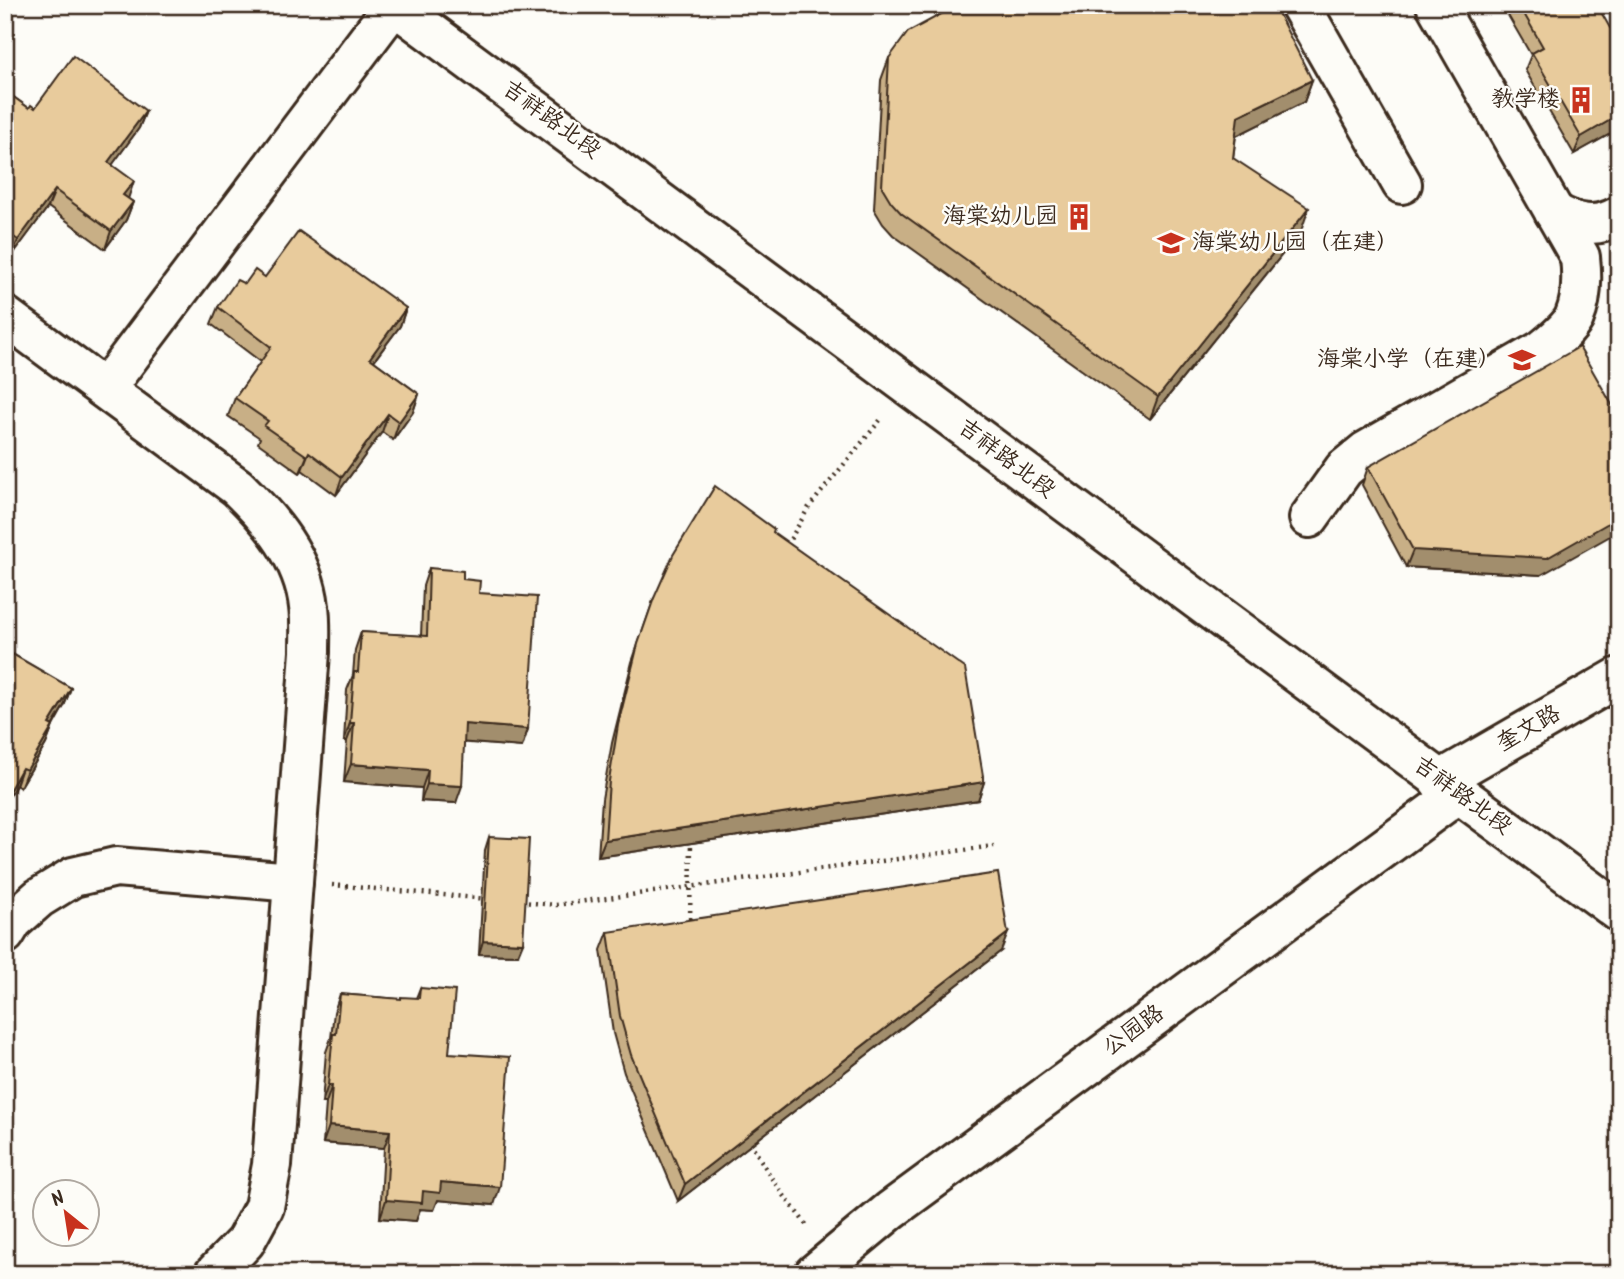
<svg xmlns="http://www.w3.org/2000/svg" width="1624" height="1279" font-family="Kalam,'LXGW WenKai TC',sans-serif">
  <rect width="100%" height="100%" fill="#fdfcf7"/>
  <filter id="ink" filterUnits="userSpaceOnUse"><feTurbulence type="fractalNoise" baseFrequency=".0143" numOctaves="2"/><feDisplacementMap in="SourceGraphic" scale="14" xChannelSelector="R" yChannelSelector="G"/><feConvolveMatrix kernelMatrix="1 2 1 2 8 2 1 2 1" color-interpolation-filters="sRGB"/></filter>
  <g filter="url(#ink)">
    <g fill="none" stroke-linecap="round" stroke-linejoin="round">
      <defs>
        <g id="minor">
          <polyline points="394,5 1619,912"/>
          <polyline points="1300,5 1402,184"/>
          <path d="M1554 212C1575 225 1596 229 1619 216"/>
          <path d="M5 316 237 487C271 520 304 558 309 607 311 622 310 637 310 652L272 1165 264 1207 245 1242 214 1274"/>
          <polyline points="105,389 394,5"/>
          <path d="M1309 518 1344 469 1366 451 1542 350C1553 341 1567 331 1574 318 1582 300 1582 275 1580 257L1436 5"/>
          <polyline points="1439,781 1619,677"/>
          <polyline points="5,934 13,921 39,898 73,877 116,867 293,882"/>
          <polyline points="814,1274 891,1210 1459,793"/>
        </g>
      </defs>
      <use href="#minor" stroke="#3b2a1e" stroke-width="44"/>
      <g stroke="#3b2a1e" stroke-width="4.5" stroke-dasharray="2 5" stroke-linecap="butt">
        <polyline points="787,545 809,507 882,418"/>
        <polyline points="332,885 488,899"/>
        <polyline points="521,902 556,905 994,846"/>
        <polyline points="690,926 691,840"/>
        <polyline points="750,1142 774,1182 808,1227"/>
      </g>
      <use href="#minor" stroke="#fdfcf7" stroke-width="38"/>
    </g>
    <g fill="#c8af86" stroke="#3b2a1e" stroke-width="2">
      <polygon points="1502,5 1597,5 1619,129 1574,154 1525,70 1531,55"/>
      <polygon points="889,58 1312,80 1304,102 1236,136 1233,158 1301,231 1150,419 893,235 883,224 874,209 881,80"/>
      <polygon points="5,91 29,108 146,111 139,128 112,165 128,199 133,202 126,220 105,249 48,207 11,257 5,253"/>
      <polygon points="265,277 406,308 400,326 374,361 419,394 413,412 393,440 382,432 336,495 302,470 300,473 258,443 260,438 228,416 235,398 261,362 211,324 218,307 245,284"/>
      <polygon points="1368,467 1541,575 1406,567 1362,485"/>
      <polygon points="773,532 984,782 978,800 598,857 602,799 612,743 632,662 654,598"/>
      <polygon points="429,568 463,579 479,593 528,729 522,747 464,742 456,803 421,801 422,788 344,782 347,741 344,741 347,690 353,675 355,650 361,632 421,636 423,586"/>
      <polygon points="5,634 11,637 6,650 71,688 64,706 53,726 46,744 20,788 16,785 5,804"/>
      <polygon points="489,837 518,955 479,954 485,850"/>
      <polygon points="608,932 1001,951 678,1201 624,1073 613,1033 601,950"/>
      <polygon points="420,988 449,1053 494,1205 438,1200 434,1210 420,1209 416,1221 380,1218 384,1148 323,1143 326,1103 322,1103 326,1052 331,1038 334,1012 340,994 400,999 416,998"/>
    </g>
    <g fill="#a28e6d" stroke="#3b2a1e" stroke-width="2">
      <polygon points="1312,80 1304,102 1230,139 1238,116"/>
      <polygon points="146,111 139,128 102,179 108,162"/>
      <polygon points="1619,115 1619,129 1574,154 1581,137"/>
      <polygon points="134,181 128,199 123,195"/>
      <polygon points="55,190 48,207 11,257 18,240"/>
      <polygon points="133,202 126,220 105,249 111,231"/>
      <polygon points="1309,208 1301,231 1150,419 1158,397"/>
      <polygon points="406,308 400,326 363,375 370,358"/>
      <polygon points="419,394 413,412 393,440 399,422"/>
      <polygon points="388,414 382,432 336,495 342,477"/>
      <polygon points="309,452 302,470 300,473 307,456"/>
      <polygon points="1619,517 1619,531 1541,575 1406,567 1413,550"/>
      <polygon points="71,688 64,706 43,742 49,724"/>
      <polygon points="350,723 354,723 347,741 344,741"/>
      <polygon points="465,724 528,729 522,747 458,742"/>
      <polygon points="53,726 46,744 20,788 27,770"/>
      <polygon points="351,764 428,770 422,788 344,782"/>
      <polygon points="22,768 16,785 5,804 5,798"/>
      <polygon points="984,782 978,800 598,857 605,840"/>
      <polygon points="427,784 462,786 456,803 421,801"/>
      <polygon points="1008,933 1001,951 678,1201 685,1184"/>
      <polygon points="483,941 523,943 518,955 479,954"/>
      <polygon points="328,1085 332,1085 326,1103 322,1103"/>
      <polygon points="329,1126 390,1131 384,1148 323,1143"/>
      <polygon points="441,1182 500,1187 494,1205 438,1200 434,1210 420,1209 416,1221 380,1218 386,1200 423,1191"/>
    </g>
    <g fill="#e8cb9c" stroke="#3b2a1e" stroke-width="2">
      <polygon points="958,5 1274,5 1312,80 1238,116 1233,158 1309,208 1158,397 901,213 891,202 882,187 889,58 908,32"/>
      <polygon points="1519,5 1597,5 1610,28 1619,23 1619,115 1581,137 1532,53 1543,47"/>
      <polygon points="73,56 146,111 108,162 134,181 123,195 133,202 111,231 55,190 18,240 5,231 5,91 29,108 31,105 35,108"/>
      <polygon points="299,231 406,308 370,358 419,394 399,422 388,414 342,477 309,452 307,456 264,426 268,421 235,398 271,347 218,307 237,280 245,284 255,270 265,277"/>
      <polygon points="1579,347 1619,417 1619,517 1547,558 1413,550 1368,467"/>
      <polygon points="715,486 774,529 773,532 965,668 984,782 605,840 609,781 618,725 638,644 654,598 673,555"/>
      <polygon points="429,568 463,571 463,579 480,581 479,593 537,597 528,729 465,724 462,786 427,784 428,770 351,764 354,723 350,723 354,672 358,672 361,632 427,636"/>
      <polygon points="5,634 11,637 5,646"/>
      <polygon points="5,650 71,688 49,724 53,726 27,770 22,768 5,798"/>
      <polygon points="489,837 529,839 523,943 483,941"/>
      <polygon points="998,873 1008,933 685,1184 631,1055 620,1016 608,932"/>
      <polygon points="420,988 455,991 449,1053 510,1057 500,1187 441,1182 440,1193 423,1191 422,1203 386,1200 390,1131 329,1126 332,1085 328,1085 333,1034 336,1034 340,994 401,999 401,997 419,998"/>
    </g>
  </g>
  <defs>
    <symbol id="building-bare" viewBox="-9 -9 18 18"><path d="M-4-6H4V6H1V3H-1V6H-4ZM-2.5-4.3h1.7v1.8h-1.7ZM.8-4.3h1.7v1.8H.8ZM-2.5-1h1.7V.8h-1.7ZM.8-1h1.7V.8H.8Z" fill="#c8321e" stroke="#fdfcf7" stroke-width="2.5" paint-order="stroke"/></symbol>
    <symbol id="school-bare" viewBox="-9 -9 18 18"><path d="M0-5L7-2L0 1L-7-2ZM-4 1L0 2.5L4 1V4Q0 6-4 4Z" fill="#c8321e" stroke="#fdfcf7" stroke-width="2.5" paint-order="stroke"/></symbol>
  </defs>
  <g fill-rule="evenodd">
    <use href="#building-bare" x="1562" y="81" width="38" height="38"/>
    <use href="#building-bare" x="1060" y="198" width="38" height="38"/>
    <use href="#school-bare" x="1152" y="224" width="38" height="38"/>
    <use href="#school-bare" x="1503" y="341" width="38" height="38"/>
  </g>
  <g text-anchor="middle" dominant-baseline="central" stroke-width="5" stroke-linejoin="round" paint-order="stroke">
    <g font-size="23" fill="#3b2a1e" stroke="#fdfcf7" text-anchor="end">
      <text x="1560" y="100">教学楼</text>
      <text x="1058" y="217">海棠幼儿园</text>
      <text x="1192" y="243" text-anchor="start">海棠幼儿园（在建）</text>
      <text x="1501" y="360">海棠小学（在建）</text>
    </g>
    <g font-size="23" fill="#3b2a1e" stroke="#fdfcf7">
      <text transform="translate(551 120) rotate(36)">吉祥路北段</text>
      <text transform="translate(1006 459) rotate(37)">吉祥路北段</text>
      <text transform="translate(1529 729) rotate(-30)">奎文路</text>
      <text transform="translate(1462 796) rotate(36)">吉祥路北段</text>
      <text transform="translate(1134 1031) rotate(-36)">公园路</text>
    </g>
  </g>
  <rect width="1624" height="1279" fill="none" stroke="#fdfcf7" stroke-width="28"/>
  <rect x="14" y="14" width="1596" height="1251" fill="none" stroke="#3b2a1e" stroke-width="2.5" filter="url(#ink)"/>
  <g transform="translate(66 1213) rotate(330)"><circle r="33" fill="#fdfcf7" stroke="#afa8a0" stroke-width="2"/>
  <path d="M0-5L12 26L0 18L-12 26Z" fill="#c8321e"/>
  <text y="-10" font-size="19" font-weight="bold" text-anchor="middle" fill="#3b2a1e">N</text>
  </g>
</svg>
